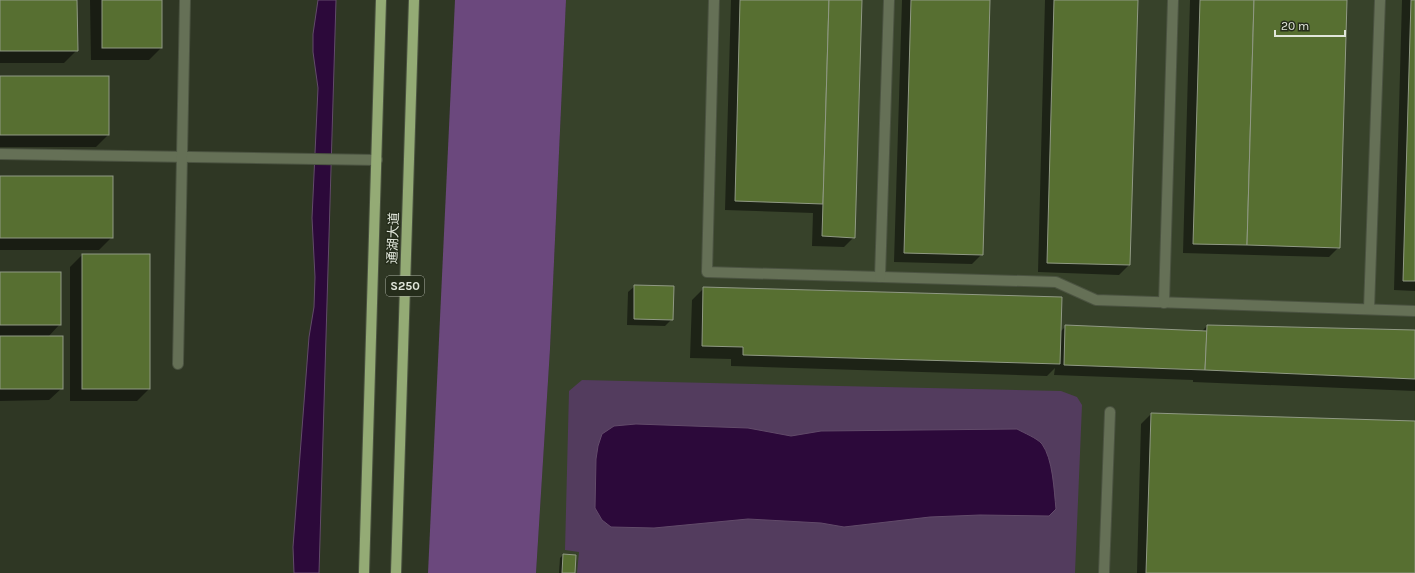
<svg xmlns="http://www.w3.org/2000/svg" width="1415" height="573" font-family="Karla,'Noto Sans SC',sans-serif">
  <rect width="100%" height="100%" fill="#2f3724"/>
  <polygon fill="#37422a" points="566,0 1415,0 1415,573 536,573 550,349"/>
  <polygon fill="#533c5e" points="582,380 1061,391 1077,397 1082,405 1075,573 577,573 579,552 565,550 569,391"/>
  <polygon fill="#6b487d" points="455,0 566,0 550,349 536,573 428,573"/>
  <g fill="#2c093a" stroke="#624b6a">
    <polygon points="318,0 336,0 319,573 294,573 293,547 309,337 314,307 315,277 312,218 318,88 313,52 313,34"/>
    <path d="M636 424 748 428 791 436 821 431 1017 429C1024 433 1037 438 1042 444 1053 459 1054 490 1056 509L1049 516 980 515 930 517 844 527 821 523 748 519 654 528 611 527 602 520 595 508 596 459 598 446 602 434 614 426Z"/>
  </g>
  <g fill="#0007">
    <polygon points="0,0 76,0 77,50 64,63 0,63"/>
    <polygon points="90,0 161,0 161,48 149,60 91,60"/>
    <polygon points="731,0 861,0 854,237 844,247 812,246 813,213 725,210"/>
    <polygon points="902,0 989,0 982,254 972,264 894,262"/>
    <polygon points="1045,0 1137,0 1129,265 1119,275 1038,272"/>
    <polygon points="1190,0 1346,0 1339,247 1329,257 1183,253"/>
    <polygon points="1402,0 1415,0 1415,291 1394,290"/>
    <polygon points="0,77 108,135 96,147 0,147"/>
    <polygon points="0,177 112,237 99,250 0,250"/>
    <polygon points="82,255 149,389 137,401 70,401 70,267"/>
    <polygon points="0,273 60,324 48,337 62,388 49,400 0,401"/>
    <polygon points="635,286 672,319 665,326 627,325 628,292"/>
    <polygon points="704,288 1060,332 1066,326 1201,332 1207,326 1415,331 1415,391 1193,382 1193,380 1054,375 1055,368 1047,376 731,366 731,359 690,358 692,300"/>
    <polygon points="1151,414 1415,422 1415,573 1137,573 1141,424"/>
    <polygon points="563,555 574,573 559,573 560,558"/>
  </g>
  <g fill="#576f31" stroke="#909984">
    <polygon points="0,0 77,0 78,51 0,51"/>
    <rect x="102" y="0" width="60" height="48"/>
    <polygon points="740,0 829,0 823,204 735,201"/>
    <polygon points="829,0 862,0 855,238 822,236"/>
    <polygon points="911,0 990,0 983,255 904,253"/>
    <polygon points="1054,0 1138,0 1130,265 1047,263"/>
    <polygon points="1200,0 1254,0 1247,245 1193,244"/>
    <polygon points="1254,0 1347,0 1340,248 1247,245"/>
    <polygon points="1411,0 1415,0 1415,281 1403,281"/>
    <rect x="0" y="76" width="109" height="59"/>
    <rect x="0" y="176" width="113" height="62"/>
    <rect x="82" y="254" width="68" height="135"/>
    <rect x="0" y="272" width="61" height="53"/>
    <polygon points="634,285 674,286 673,320 634,319"/>
    <polygon points="703,287 1062,297 1060,364 743,355 743,347 702,346"/>
    <polygon points="1065,325 1207,331 1205,370 1064,365"/>
    <polygon points="1207,325 1415,330 1415,379 1205,370"/>
    <rect x="0" y="336" width="63" height="53"/>
    <polygon points="1151,413 1415,421 1415,573 1146,573"/>
    <polygon points="563,554 576,555 575,573 562,573"/>
  </g>
  <g fill="none" stroke-linecap="round" stroke-linejoin="round">
    <defs>
      <g id="minor">
        <polyline points="714,0 707,272 1056,282 1096,300 1415,311"/>
        <polyline points="0,154 377,160"/>
        <polyline points="880,277 889,0"/>
        <polyline points="1164,303 1173,0"/>
        <polyline points="1369,309 1380,0"/>
        <polyline points="178,364 185,0"/>
        <polyline points="1104,573 1110,412"/>
      </g>
      <g id="major">
        <polyline points="364,573 381,0"/>
        <polyline points="396,573 414,0"/>
      </g>
    </defs>
    <use href="#minor" stroke="#4b5341" stroke-width="12"/>
    <use href="#major" stroke="#4b5341" stroke-width="12"/>
    <use href="#minor" stroke="#657056" stroke-width="10"/>
    <use href="#major" stroke="#94ab75" stroke-width="10"/>
  </g>
  <g text-anchor="middle" dominant-baseline="central" stroke-width="3" stroke-linejoin="round" paint-order="stroke">
    <rect fill="#252d1b" stroke="#a9aea1" stroke-width="1" x="386" y="276" width="38" height="20" rx="3"/>
    <g font-size="12" font-weight="bold" fill="#e1e6db">
      <text x="405" y="286">S250</text>
    </g>
    <g font-size="13" fill="#e1e6db" stroke="#252d1b">
      <text transform="translate(393 238) rotate(-88)">通湖大道</text>
    </g>
  </g>
  <path d="M1275 30v6h70v-6" fill="none" stroke="#e1e6db" stroke-width="2"/>
  <text x="1281" y="30" font-size="12" fill="#e1e6db" stroke="#252d1b" stroke-width="3" paint-order="stroke">20 m</text>
</svg>
